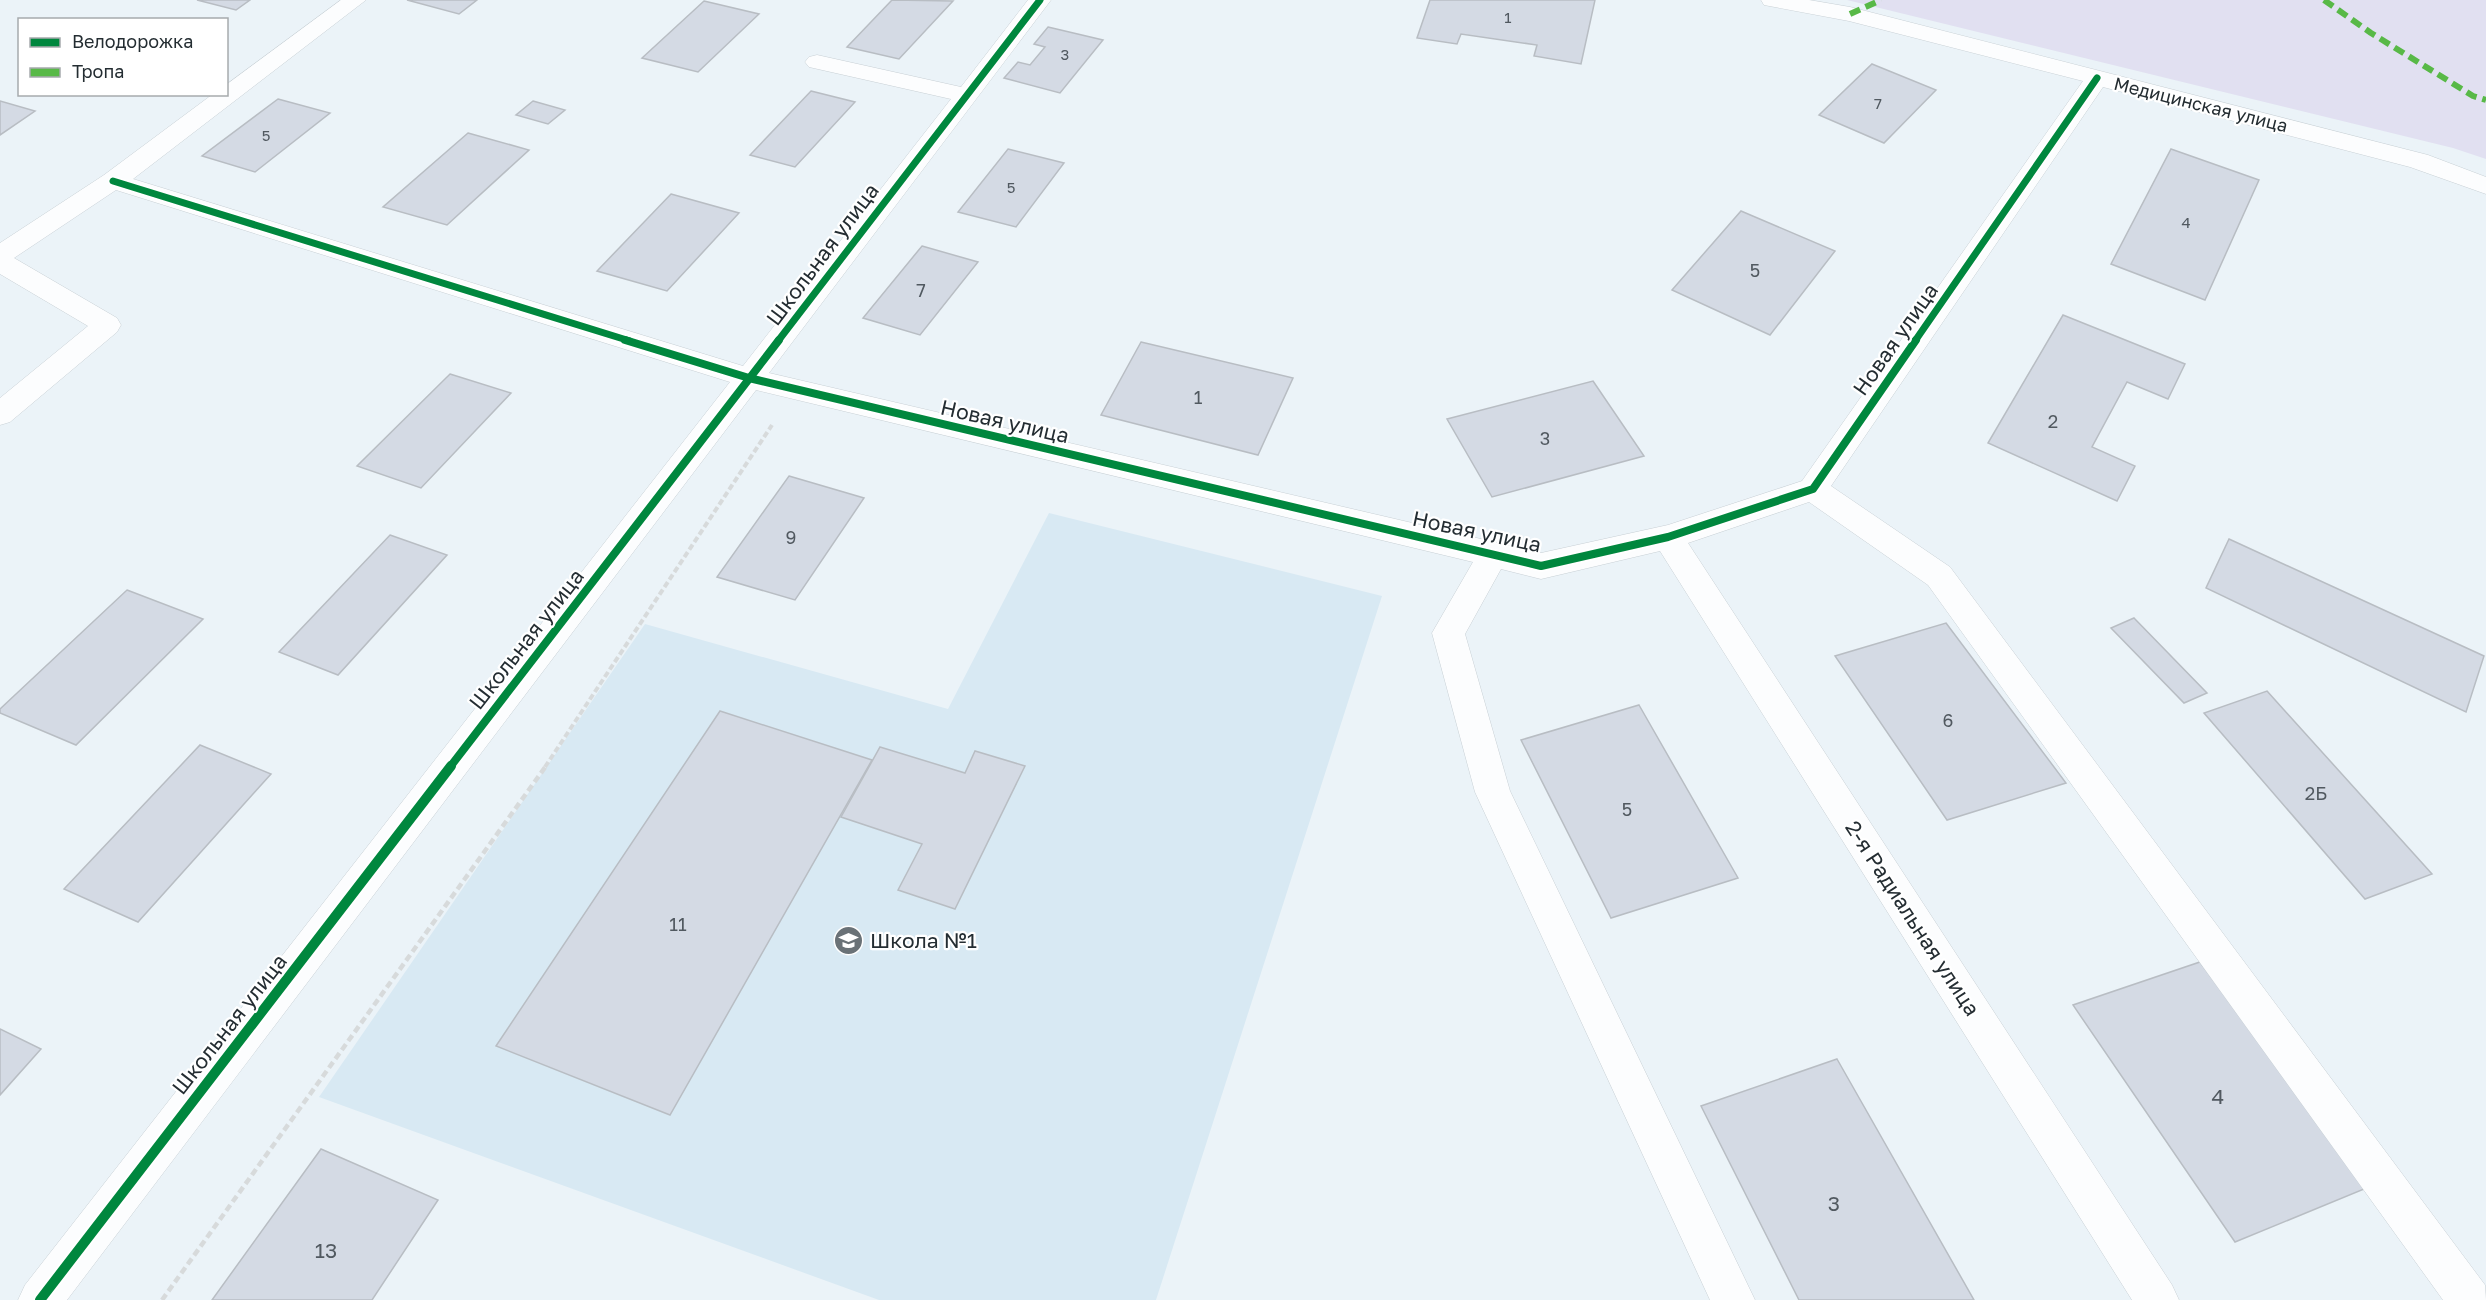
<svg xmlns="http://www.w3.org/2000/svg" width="2486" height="1300" font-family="'Golos Text',sans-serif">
  <rect width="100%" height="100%" fill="#ebf3f8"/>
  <polygon fill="#d8e9f3" points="1049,513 1382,596 1156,1300 879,1300 319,1097 645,624 948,709"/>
  <polygon fill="#e1e0f1" points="1847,0 2486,0 2486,159 2453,148"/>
  <g fill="#d4dae4" stroke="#b8bdc3" stroke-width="1.5">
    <polygon points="197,0 250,0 236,10"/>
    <polygon points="407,0 477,0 459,14"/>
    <polygon points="892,0 953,1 899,59 847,47"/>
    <polygon points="1430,0 1595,0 1581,64 1534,56 1537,45 1461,34 1457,44 1417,38"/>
    <polygon points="704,1 759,14 698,72 642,58"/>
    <polygon points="1048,27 1103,40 1060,93 1004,78 1018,62 1030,65 1045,47 1034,44"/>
    <polygon points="1872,64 1936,90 1884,143 1819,115"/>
    <polygon points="811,91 855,102 795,167 750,155"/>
    <polygon points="278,99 330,113 255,172 202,156"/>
    <polygon points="0,101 35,111 0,135"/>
    <polygon points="533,101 565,110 548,124 516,115"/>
    <polygon points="468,133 529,150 447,225 383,207"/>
    <polygon points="1008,149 1064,163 1016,227 958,212"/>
    <polygon points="2171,149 2259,180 2205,300 2111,264"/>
    <polygon points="671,194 739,213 667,291 597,271"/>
    <polygon points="1741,211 1835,251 1770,335 1672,290"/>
    <polygon points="922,246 978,262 920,335 863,318"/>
    <polygon points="2063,315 2185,364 2168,399 2127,382 2092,447 2135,466 2117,501 1988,443"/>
    <polygon points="1141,342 1293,378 1258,455 1101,415"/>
    <polygon points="450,374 511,393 421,488 357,466"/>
    <polygon points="1593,381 1644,456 1492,497 1447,419"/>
    <polygon points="789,476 864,498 795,600 717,577"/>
    <polygon points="390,535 447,555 338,675 279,652"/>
    <polygon points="2229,539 2484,656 2466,712 2206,588"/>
    <polygon points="127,590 203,619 76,745 0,713 0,709"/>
    <polygon points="2134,618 2207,693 2184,703 2111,628"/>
    <polygon points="1946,623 2066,783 1947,820 1835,656"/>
    <polygon points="2267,691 2432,874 2365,899 2204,713"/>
    <polygon points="1639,705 1738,878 1611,918 1521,740"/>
    <polygon points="720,711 872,760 670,1115 496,1046"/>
    <polygon points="200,745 271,774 138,922 64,889"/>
    <polygon points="880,747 965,773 975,751 1025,766 955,909 898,890 922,844 841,817"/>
    <polygon points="2200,962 2369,1187 2235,1242 2073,1005"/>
    <polygon points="0,1029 41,1049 0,1095"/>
    <polygon points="1837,1059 1974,1300 1799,1300 1701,1106"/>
    <polygon points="321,1149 438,1200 372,1300 212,1300"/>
  </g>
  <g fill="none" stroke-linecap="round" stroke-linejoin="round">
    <defs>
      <polygon id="minor" points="341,0 366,0 133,179 743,366 951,99 809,67 805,62 809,57 817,55 961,87 1028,0 1051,0 769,373 1541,553 1668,525 1802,481 2083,81 1849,21 1764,5 1761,0 1809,0 1850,7 2428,155 2486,177 2486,194 2410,167 2103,87 1831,486 1950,567 2485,1285 2486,1300 2443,1300 1928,585 1809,502 1688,543 2172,1285 2179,1300 2132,1300 1660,551 1541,579 1501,569 1465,634 1510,791 1755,1300 1710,1300 1475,792 1432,633 1473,562 756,390 67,1300 18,1300 25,1285 730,382 116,190 14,258 117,318 121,325 117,332 10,422 0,425 0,398 88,326 0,274 0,243 104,175 213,94 226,94 226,85"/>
    </defs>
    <use href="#minor" stroke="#c8d0d5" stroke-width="1"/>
    <polyline stroke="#d7dadb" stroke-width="4" stroke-dasharray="6 3" stroke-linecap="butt" points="545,767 772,425"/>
    <polyline stroke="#d7dadb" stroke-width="4.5" stroke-dasharray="7 4" stroke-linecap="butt" points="162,1300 546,766"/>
    <use href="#minor" fill="#fcfdfe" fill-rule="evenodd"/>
    <g stroke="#58b947" stroke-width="6" stroke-dasharray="11 6" stroke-linecap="butt">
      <polyline points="2324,0 2371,33 2473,96 2486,100"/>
      <polyline points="1850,14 1881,0"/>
    </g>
    <defs>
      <g id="cycleway-far2">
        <polyline points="113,181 630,341"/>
        <polyline points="778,341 1040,0"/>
        <polyline points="1915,341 2097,78"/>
      </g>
      <g id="cycleway-far1">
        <polyline points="625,340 749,378 1541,566 1668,537 1813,489 1916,340"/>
        <polyline points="450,767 779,340"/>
      </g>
      <polyline id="cycleway" points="40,1300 451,766"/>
    </defs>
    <use href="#cycleway-far2" stroke="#fff" stroke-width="10"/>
    <use href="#cycleway-far1" stroke="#fff" stroke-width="12"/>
    <use href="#cycleway" stroke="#fff" stroke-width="14"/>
    <use href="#cycleway-far2" stroke="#00873e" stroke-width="7"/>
    <use href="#cycleway-far1" stroke="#00873e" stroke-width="8"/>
    <use href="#cycleway" stroke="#00873e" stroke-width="10"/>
  </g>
  <defs>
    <symbol id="school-disc" viewBox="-11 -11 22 22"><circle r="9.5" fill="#6a7277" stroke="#fff"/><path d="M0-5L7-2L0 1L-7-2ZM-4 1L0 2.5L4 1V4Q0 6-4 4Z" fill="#fff"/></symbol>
  </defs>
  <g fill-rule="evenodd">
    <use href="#school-disc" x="832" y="924" width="33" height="33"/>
  </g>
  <g text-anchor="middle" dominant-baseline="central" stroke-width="4.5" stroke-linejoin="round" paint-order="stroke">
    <g font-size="15" fill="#515960">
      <text x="1508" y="17">1</text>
      <text x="1065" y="54">3</text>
      <text x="1878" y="103">7</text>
      <text x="266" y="135">5</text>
      <text x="1011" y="187">5</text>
      <text x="2186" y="222">4</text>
    </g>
    <g font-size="18" fill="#242d32" stroke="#fff">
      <text transform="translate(2201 104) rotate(14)">Медицинская улица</text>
    </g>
    <g font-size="18" fill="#515960">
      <text x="1755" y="270">5</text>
      <text x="921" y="290">7</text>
      <text x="1198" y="397">1</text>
      <text x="2053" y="421">2</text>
      <text x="1545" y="438">3</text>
      <text x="791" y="537">9</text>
      <text x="1948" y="720">6</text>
      <text x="2316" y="793">2Б</text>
      <text x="1627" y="809">5</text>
      <text x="678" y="924">11</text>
    </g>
    <g font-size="21" fill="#242d32" stroke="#fff">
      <text transform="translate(822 254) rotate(-53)">Школьная улица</text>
      <text transform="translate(1895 339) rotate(-55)">Новая улица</text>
      <text transform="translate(1005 421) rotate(13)">Новая улица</text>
      <text transform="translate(1477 531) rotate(12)">Новая улица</text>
      <text transform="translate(526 639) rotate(-52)">Школьная улица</text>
      <text transform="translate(1913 918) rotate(57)">2-я Радиальная улица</text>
      <text transform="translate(229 1024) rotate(-52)">Школьная улица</text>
    </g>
    <g font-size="21" fill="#242d32" stroke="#fff" text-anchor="start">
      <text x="870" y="940">Школа №1</text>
    </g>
    <g font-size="21" fill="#515960">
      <text x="2218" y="1096">4</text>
      <text x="1834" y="1203">3</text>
      <text x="326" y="1250">13</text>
    </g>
  </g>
  <rect x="18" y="18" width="210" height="78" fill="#ffffff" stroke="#a7abad" stroke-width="1.5"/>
  <rect x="30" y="38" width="30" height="9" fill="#00873e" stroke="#a7abad" stroke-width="1.5"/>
  <text x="72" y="48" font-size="18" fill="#242d32">Велодорожка</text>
  <rect x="30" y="68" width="30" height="9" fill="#58b947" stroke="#a7abad" stroke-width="1.5"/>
  <text x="72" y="78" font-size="18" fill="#242d32">Тропа</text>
</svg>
